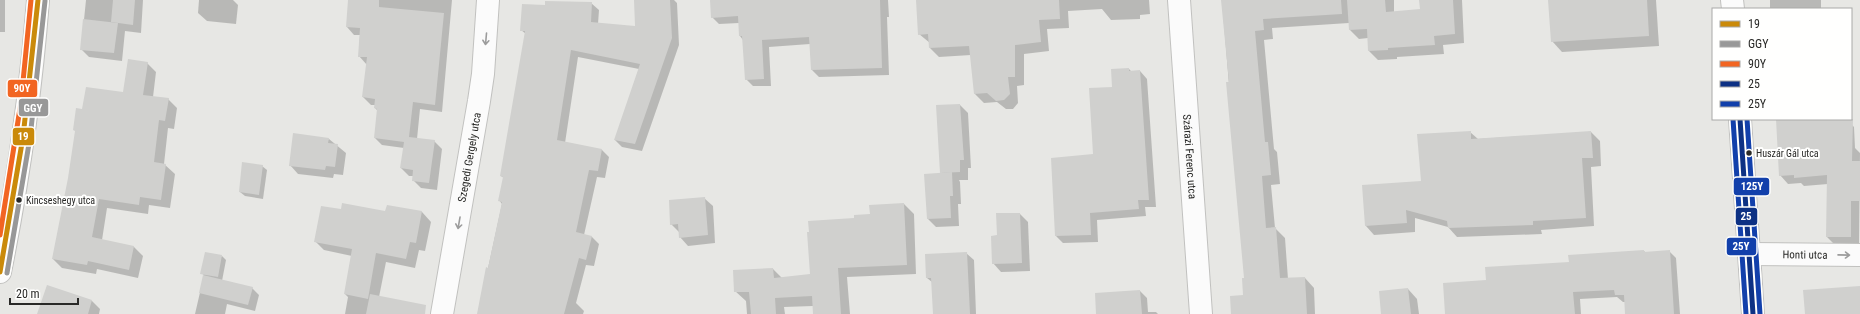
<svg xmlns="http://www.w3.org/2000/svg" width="1860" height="314" font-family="'Roboto Condensed',sans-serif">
  <rect width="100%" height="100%" fill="#e7e7e4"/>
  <g fill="#0003">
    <rect x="0" y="0" width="5" height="32"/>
    <polygon points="86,0 143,0 141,33 125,31 122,61 89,57 81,49"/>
    <polygon points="199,0 233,0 238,5 236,24 207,21 198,13"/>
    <polygon points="349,0 452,0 442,112 420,109 417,139 434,141 442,149 437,190 421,188 413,180 413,176 409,176 401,168 404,148 382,145 375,138 378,111 375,108 375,105 371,105 363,97 367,65 359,56 360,35 354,35 347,27"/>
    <polygon points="635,0 674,0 677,3 679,45 642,151 622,147 615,140 639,69 578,57 565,143 602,150 609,157 605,178 597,177 584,235 592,237 599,244 594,266 586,265 576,303 584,311 583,314 478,314 502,204 499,200 504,178 501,176 526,34 521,30 546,7 591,3 599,10 598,24 636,28"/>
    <polygon points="711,0 888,0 889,17 887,17 889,75 819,77 812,70 810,44 769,47 771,86 753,86 746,79 743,40 740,36 739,23 719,24 712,17"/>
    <polygon points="917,0 1149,0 1150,14 1140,15 1140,19 1111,20 1102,9 1068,11 1069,28 1047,29 1049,51 1024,54 1024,85 1017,86 1018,103 1013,109 1006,109 997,102 984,103 975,94 971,55 939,57 930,48 930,43 919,34"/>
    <polygon points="1222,0 1394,0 1394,12 1421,10 1420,0 1462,0 1464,43 1443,45 1444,54 1397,57 1397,59 1378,60 1369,51 1368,38 1359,39 1350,30 1349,23 1272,28 1273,39 1264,40 1274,149 1277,152 1280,184 1271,185 1275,228 1285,238 1288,279 1305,278 1314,288 1315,314 1232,314 1244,296 1245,279"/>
    <polygon points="1549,0 1656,0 1659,46 1562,52 1552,41"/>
    <rect x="1770" y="0" width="51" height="9"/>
    <polygon points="147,63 156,72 153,97 168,99 177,108 174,129 168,128 164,164 175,174 170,208 149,205 148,214 107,208 102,240 134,247 143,256 138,278 97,269 96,274 62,268 53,259 83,110 124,93"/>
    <polygon points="1129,69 1132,72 1140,71 1147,79 1156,207 1145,207 1146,216 1097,220 1098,242 1063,243 1056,236 1094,155 1113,88"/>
    <polygon points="960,105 968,113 971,168 968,168 968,180 959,180 960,182 961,204 958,204 959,226 936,227 928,219 942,174 937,106"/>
    <polygon points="1777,119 1846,119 1854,127 1855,148 1860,153 1859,245 1835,245 1827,237 1828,184 1804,186 1801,183 1788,184 1780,175"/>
    <polygon points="1470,132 1478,139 1591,132 1600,141 1601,166 1591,167 1594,226 1541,230 1542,234 1457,237 1448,227 1415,218 1415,232 1374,235 1366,226 1363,186 1422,182"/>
    <polygon points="329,139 346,153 343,175 334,174 333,178 298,174 290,165"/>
    <polygon points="262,166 267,170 263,199 245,196 240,192"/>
    <polygon points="704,198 713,206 715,243 688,246 680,237 679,232 671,224"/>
    <polygon points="904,204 914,214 916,274 847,277 850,314 814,314 813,306 784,307 785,314 747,314 746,301 735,291 773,269 782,278 811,275 855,219"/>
    <polygon points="341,211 422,212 431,222 425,251 419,250 415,268 386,262 379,297 409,314 345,314 348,297 345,294 352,256 324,250 315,241"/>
    <polygon points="1020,214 1028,222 1030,271 1001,272 993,263 998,236"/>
    <polygon points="1644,251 1646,253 1669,251 1676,258 1680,314 1626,314 1625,302 1623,302 1617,297 1580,299 1581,314 1446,314 1487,281 1570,263"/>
    <polygon points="966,253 974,260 976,314 928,314 934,314 932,282 927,278"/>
    <polygon points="222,256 226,260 222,281 252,288 259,295 255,311 227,304 225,314 195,314 204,275 201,273"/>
    <polygon points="47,287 92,301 100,309 99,314 42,314"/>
    <polygon points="1408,289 1417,299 1419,314 1382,314"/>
    <polygon points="1140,291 1147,298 1148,312 1156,312 1158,314 1097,314"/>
  </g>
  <g fill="#d0d0ce">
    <polygon points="113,0 135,0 133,25 111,22"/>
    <polygon points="348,0 379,0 379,7 444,13 435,105 413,102 409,137 435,140 429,183 412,181 413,170 400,168 404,142 374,138 377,109 374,108 375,99 362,97 367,57 358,57 360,28 346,27"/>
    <polygon points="634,0 670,0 672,38 635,144 614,140 640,64 571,50 557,140 602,149 598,171 589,170 576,232 592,236 586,260 579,258 564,314 477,314 486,267 488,268 502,202 498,201 503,177 500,176 525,31 520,31 522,4 545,5 545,1 592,2 591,22 635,26"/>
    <polygon points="710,0 880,0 882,68 811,70 809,37 762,40 764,79 745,80 742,36 739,36 738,16 711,18"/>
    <polygon points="916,0 1059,0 1060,19 1039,20 1041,42 1015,45 1015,77 1008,77 1010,94 1004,100 996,101 987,93 974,94 969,46 929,48 928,34 918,35"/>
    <polygon points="1221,0 1341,0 1342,14 1263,19 1264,30 1255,31 1265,142 1268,142 1271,175 1262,176 1266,228 1276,227 1280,278 1305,277 1307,314 1231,314 1230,296 1243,295 1242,278 1244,278 1226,82 1229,82"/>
    <polygon points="1347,0 1385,0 1386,12 1420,9 1419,0 1453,0 1455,34 1434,36 1435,45 1388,48 1388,50 1368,51 1367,29 1349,30"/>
    <polygon points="1548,0 1647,0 1649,36 1551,42"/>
    <polygon points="83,19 118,23 114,53 80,50"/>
    <polygon points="128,59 148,62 143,95 169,98 165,121 159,120 154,162 166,164 161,200 140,197 139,205 99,199 92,237 134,246 129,270 88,261 87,265 52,259 68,178 75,131 73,130 76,108 82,109 86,87 123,92"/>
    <polygon points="1129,68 1129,71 1140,70 1149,200 1138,200 1139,209 1090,213 1091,235 1055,236 1051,158 1093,154 1089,88 1112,87 1111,69"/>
    <polygon points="960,104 964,160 960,160 960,172 940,173 936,105"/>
    <polygon points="1776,119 1853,119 1852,161 1860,161 1860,201 1851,201 1851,237 1826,237 1827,175 1794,178 1794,175 1779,176"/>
    <polygon points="1471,131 1471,139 1591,131 1593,158 1582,158 1586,218 1533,221 1533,225 1448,228 1447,221 1406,210 1407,223 1365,226 1362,185 1421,181 1417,134"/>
    <polygon points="293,133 329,138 328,143 338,144 335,167 326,166 325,170 289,166"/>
    <polygon points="242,162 263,165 259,195 239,192"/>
    <polygon points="952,172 953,196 950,196 951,218 927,219 924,174"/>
    <polygon points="705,197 708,235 679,238 678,224 670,225 669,200"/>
    <polygon points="342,203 385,211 387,205 422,211 416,243 410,242 406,259 376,253 368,299 344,294 352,249 314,242 321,206 341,209"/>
    <polygon points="904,203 907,265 838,268 841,314 813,314 812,296 775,298 776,314 751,314 749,292 734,292 733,270 773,268 774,278 810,274 807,232 809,232 808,221 854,218 854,215 870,214 869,205"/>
    <polygon points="996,213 1020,213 1022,263 992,264 991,236 997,235"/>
    <polygon points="1644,250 1644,252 1670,250 1674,314 1625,314 1624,295 1615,295 1614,290 1573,292 1575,314 1445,314 1443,283 1486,280 1485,267 1569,262 1568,255"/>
    <polygon points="205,252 222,255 218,277 200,274"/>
    <polygon points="967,252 970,314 933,314 931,278 926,278 925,254"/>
    <polygon points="203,275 253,287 248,305 199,293"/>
    <polygon points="47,285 92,300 88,314 37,314"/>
    <polygon points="1860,286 1860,314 1805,314 1803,290"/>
    <polygon points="1408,288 1411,314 1381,314 1379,291"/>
    <polygon points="1140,290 1142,314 1096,314 1095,293"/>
    <polygon points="370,294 426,305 425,314 366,314"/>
  </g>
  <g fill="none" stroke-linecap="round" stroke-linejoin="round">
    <defs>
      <g id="minor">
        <path id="s1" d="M1179 0 1201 314"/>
        <polyline points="1732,0 1733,9"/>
        <polyline points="1740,119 1753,314"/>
        <path id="s2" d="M1749 254 1860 255"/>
        <path d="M0 272C18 182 31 92 38 0"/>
        <path id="s3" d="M442 314 479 101 483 74 488 0"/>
      </g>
    </defs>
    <use href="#minor" stroke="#c1c1bf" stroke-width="24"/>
    <use href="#minor" stroke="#fbfbfb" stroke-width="22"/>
    <defs>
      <polyline id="bus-1" points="0,272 23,137 38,0"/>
      <polyline id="bus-2" points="7,273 30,138 45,1"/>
      <polyline id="bus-3" points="0,235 21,102 31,0"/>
      <polyline id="bus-4" points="1740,119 1753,314"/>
      <polyline id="bus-5" points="1733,119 1746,314"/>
      <polyline id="bus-6" points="1747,119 1760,314"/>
    </defs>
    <use href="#bus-1" stroke="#fffffe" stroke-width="8"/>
    <use href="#bus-2" stroke="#fffffe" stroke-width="8"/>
    <use href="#bus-3" stroke="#fffffe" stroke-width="8"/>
    <use href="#bus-4" stroke="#fffffe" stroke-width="8"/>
    <use href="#bus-5" stroke="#fffffe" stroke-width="8"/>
    <use href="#bus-6" stroke="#fffffe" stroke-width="8"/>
    <use href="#bus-1" stroke="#ca8a0a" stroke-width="5"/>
    <use href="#bus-2" stroke="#989898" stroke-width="5"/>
    <use href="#bus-3" stroke="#f26522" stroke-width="5"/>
    <use href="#bus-4" stroke="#0d3184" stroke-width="5"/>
    <use href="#bus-5" stroke="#1240ab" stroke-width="5"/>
    <use href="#bus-6" stroke="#1240ab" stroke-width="5"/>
  </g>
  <defs><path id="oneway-shaft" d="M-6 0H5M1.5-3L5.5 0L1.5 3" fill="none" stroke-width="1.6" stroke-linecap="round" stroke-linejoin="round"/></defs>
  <g stroke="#9c9c9c">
    <use href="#oneway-shaft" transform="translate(486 39) rotate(95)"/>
    <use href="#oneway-shaft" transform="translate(459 223) rotate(100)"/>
    <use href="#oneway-shaft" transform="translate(1844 255) rotate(1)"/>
  </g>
  <g fill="#292927" stroke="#fffffe" stroke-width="1.5">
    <circle cx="1749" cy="153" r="3.5"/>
    <circle cx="19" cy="200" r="3.5"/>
  </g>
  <g text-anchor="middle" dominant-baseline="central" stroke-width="4" stroke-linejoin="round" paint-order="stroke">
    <g font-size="10" fill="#292927" stroke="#fffffe" text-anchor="start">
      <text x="1756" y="153">Huszár Gál utca</text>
      <text x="26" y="200">Kincseshegy utca</text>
    </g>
    <g font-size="11" fill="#292927" stroke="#fffffe">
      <text stroke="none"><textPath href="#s1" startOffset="157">Szárazi Ferenc utca</textPath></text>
      <text stroke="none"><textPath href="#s3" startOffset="159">Szegedi Gergely utca</textPath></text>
      <text stroke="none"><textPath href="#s2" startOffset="56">Honti utca</textPath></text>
    </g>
  </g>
  <g stroke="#fffffe" stroke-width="1.5">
    <rect x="7" y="79" width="31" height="19" rx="4" fill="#f26522"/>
    <rect x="18" y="98" width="31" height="19" rx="4" fill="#989898"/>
    <rect x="12" y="127" width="23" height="19" rx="4" fill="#ca8a0a"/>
    <rect x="1733" y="177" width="37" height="19" rx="4" fill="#1240ab"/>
    <rect x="1735" y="207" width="23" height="19" rx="4" fill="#0d3184"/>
    <rect x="1726" y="237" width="31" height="19" rx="4" fill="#1240ab"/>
  </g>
  <g font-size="11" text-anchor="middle" font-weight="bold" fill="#fff">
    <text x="22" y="92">90Y</text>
    <text x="33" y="112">GGY</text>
    <text x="23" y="140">19</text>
    <text x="1752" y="190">125Y</text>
    <text x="1746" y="220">25</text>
    <text x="1741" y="250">25Y</text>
  </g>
  <rect x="1712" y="8" width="140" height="112" fill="#fffffe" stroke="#a9a9a8"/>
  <rect x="1720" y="21" width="20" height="6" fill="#ca8a0a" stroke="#a9a9a8"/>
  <text x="1748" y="28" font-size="12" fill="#292927">19</text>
  <rect x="1720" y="41" width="20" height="6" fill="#989898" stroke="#a9a9a8"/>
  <text x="1748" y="48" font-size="12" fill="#292927">GGY</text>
  <rect x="1720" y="61" width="20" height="6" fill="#f26522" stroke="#a9a9a8"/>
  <text x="1748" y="68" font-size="12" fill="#292927">90Y</text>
  <rect x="1720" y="81" width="20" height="6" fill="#0d3184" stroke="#a9a9a8"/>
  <text x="1748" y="88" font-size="12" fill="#292927">25</text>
  <rect x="1720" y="101" width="20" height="6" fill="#1240ab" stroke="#a9a9a8"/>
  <text x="1748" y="108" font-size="12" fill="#292927">25Y</text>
  <path d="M10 298v6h68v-6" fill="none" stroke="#292927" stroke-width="2"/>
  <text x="16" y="298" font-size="12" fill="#292927" stroke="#fffffe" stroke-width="3" paint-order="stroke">20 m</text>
</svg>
